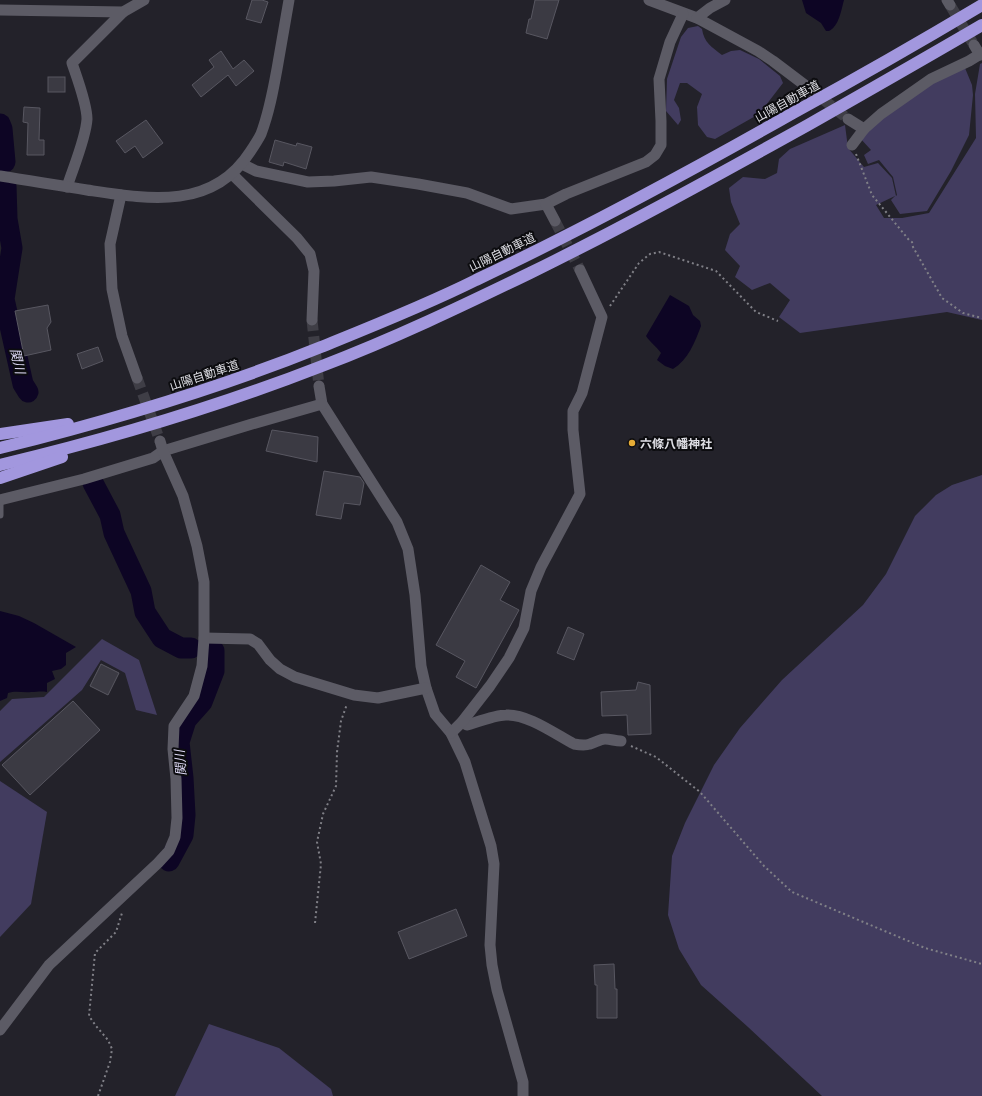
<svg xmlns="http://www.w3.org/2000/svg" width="982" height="1096" font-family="Inter,'Noto Sans JP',sans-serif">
  <rect width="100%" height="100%" fill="#23222a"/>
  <g fill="#423c5f">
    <path d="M698 26 702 29C704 43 712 47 722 55L731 51 740 50 759 59 780 76 783 83 759 114 715 139 707 137 698 125 697 107 702 94 687 83H680L674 100 679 108 681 120 678 125 666 111 667 79 681 37 688 28Z"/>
    <polygon points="982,63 982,320 947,312 800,333 779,317 790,300 770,283 752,290 735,277 740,266 725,250 730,234 740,224 731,202 729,188 743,177 765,179 777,173 779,159 790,149 845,125 848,148 864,167 878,163 892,178 896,196 897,195 893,177 879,160 868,164 864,155 871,150 860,138 876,121 933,81 965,68 972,85 973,95 969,135 951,171 927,211 900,214 891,200 895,196 876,205 884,218 902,218 929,213 976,138 975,94 980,64"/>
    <polygon points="982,475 982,1096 822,1096 748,1027 701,985 679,949 668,915 672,856 685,823 714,765 740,728 782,680 863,605 886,574 915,516 936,495 952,485"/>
    <polygon points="102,639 139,660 157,715 136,710 125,673 101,660 82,690 0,762 0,711 12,699 44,697"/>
    <polygon points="0,781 47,812 31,904 0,937"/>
    <polygon points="209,1024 279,1048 331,1089 333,1096 175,1096"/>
  </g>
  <g fill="#0d0524">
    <path d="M802 0H844C841 11 839 26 829 31H826L821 23 806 13Z"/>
    <path d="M670 295 689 306 693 315 700 321 701 326C695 342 688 360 673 369L665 366 657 360 661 353C656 346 650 342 646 336Z"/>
    <path d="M0 611 19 616 34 623 76 647 66 653V665L61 669 52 671 55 679 47 683V692C41 691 37 692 31 692 23 693 16 690 8 693L7 698 0 701Z"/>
  </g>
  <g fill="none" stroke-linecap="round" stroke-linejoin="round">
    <g stroke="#0d0524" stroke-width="21">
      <polyline points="0,124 2,129 5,162"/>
      <polyline points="6,186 7,219 12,248 4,299 23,384 28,392"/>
      <polyline points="93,483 110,515 114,533 141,591 145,612 162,638 181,648 191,648"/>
      <polyline points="169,861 183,835 185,815 183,778 179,742 186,720 202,702 214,671 214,651 210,649"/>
    </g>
  </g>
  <g fill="#3b3a43" stroke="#585761">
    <polygon points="252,0 262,0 268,2 261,23 246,19"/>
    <polygon points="535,0 559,0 547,39 526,33 529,19 531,19"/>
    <polygon points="221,51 233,69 244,60 254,71 236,86 228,75 201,97 192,85 214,67 209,60"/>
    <rect x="48" y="77" width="17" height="15"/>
    <polygon points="24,107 40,108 39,140 44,140 44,155 27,155 28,123 23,122"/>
    <polygon points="146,120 163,143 143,158 135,146 125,153 116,141"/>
    <polygon points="275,140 296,146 297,143 312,147 306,169 284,162 283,166 269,162"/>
    <polygon points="48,305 51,322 47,328 51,350 24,356 15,311"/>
    <polygon points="98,347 103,361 82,369 77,354"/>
    <polygon points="272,430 318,437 317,462 266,451"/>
    <polygon points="324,471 360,477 364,483 360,505 344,503 341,519 316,515"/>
    <polygon points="481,565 510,582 500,600 519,610 476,688 456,677 465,661 436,645"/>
    <polygon points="568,627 584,634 574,660 557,653"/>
    <polygon points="101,664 119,673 108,695 90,686"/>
    <polygon points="638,682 650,685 651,734 628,735 627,715 602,716 601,692 636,690"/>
    <polygon points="73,701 100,730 30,795 2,765"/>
    <polygon points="456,909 467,936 409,959 398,932"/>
    <polygon points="614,964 615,989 617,989 617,1018 597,1018 597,985 595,985 594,965"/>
  </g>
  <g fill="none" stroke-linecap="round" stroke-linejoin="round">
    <g stroke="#3f3e46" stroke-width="11" stroke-dasharray="11 5.5" stroke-linecap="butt">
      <polyline points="950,5 974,45"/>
      <polyline points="810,89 848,119"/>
      <polyline points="555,221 580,270"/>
      <polyline points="312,320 319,386"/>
      <polyline points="137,378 160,441"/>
    </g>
    <g stroke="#808087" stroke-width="2" stroke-dasharray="2 3" stroke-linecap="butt">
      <polyline points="856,154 872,195 909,240 912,242 913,247 942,298 963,313 982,318"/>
      <polyline points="610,306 639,263 650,254 659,252 716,271 756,312 778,321"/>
      <polyline points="631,746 656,757 700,792 764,866 792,892 925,948 982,964"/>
      <polyline points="315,923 321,864 317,842 323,814 336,786 337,752 341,721 347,704"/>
      <polyline points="98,1096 110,1062 112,1049 108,1040 96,1026 89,1016 95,953 116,932 122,913"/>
    </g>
    <polyline stroke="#5c5b65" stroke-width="7" points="0,515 0,500"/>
    <g stroke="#5c5b65" stroke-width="11">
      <polyline points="649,0 697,18 758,51 773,61 810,89"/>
      <polyline points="947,0 950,5"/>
      <polyline points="0,10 123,12 144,0"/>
      <polyline points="697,18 710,8 725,0"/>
      <polyline points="974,45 980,55"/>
      <polyline points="848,119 864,129"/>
      <polyline points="852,145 864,129 881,114 931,79 969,61 982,53"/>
      <polyline points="242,164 256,171 308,182 334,181 371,177 418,184 467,193 511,209 546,204 566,194 646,162 655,155 661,145 661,121 659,79 670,42 683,14"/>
      <polyline points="232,174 297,238 310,254 314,271 312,320"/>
      <path d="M67 187C73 168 86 138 87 119 87 104 77 78 72 63L123 12"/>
      <polyline points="121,195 110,244 112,289 122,336 137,378"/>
      <polyline points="546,204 555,221"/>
      <polyline points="319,386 322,404 397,522 408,549 415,595 421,666 426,688 435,714 451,733 465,762 491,846 494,864 490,945 492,965 497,990 523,1082 523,1096"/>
      <polyline points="0,500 84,479 153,458 163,451 252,424 322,404"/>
      <polyline points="204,638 250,639 258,644 270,660 280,669 295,677 354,695 378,698 426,688"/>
      <path d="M462 722 467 725C477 722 496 715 506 715 528 714 555 734 574 744 579 745 585 746 590 744 595 743 600 739 605 739 611 739 615 741 621 741"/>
      <polyline points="451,733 462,722 490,686 509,658 524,628 531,591 541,567 580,494 573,430 573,411 582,393 602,317 580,270"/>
      <polyline points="0,1030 49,965 158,863 169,851 175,837 177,818 176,779 173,749 174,726 194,696 202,666 204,638 204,582 197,546 183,496 163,451 160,441"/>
    </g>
    <path stroke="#5c5b65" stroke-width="11" d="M0 176C29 181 58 185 87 190 147 199 212 211 250 152 254 146 258 140 261 134 269 113 273 91 277 69 281 46 285 23 289 0"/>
    <g stroke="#a297de" stroke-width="12">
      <polyline points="0,434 68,424"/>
      <path d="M0 448C109 421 217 389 321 347 373 326 426 305 476 280 584 229 689 172 793 113 857 78 920 42 982 5"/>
      <path d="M0 465C109 439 217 407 322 366 393 339 462 306 530 273 624 227 716 176 808 125 866 92 924 59 982 25"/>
      <polyline points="0,478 62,457"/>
    </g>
  </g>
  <circle fill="#e6ac36" stroke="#0c0c0f" stroke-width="1.5" cx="632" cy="443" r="4"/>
  <g text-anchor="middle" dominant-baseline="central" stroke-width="4" stroke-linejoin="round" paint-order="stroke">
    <g font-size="12" fill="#dedee4" stroke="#0c0c0f">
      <text transform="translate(787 101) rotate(-29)">山陽自動車道</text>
      <text transform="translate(502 252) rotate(-26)">山陽自動車道</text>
      <text transform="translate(204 375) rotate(-18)">山陽自動車道</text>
    </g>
    <g font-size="12" font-weight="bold" fill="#dedee4" stroke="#0c0c0f" text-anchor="start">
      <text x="640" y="443">六條八幡神社</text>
    </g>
    <g font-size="13" font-style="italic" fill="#dedaf6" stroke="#0c0c0f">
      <text transform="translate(18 361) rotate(77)">関川</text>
      <text transform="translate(180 763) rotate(-95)">関川</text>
    </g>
  </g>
</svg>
